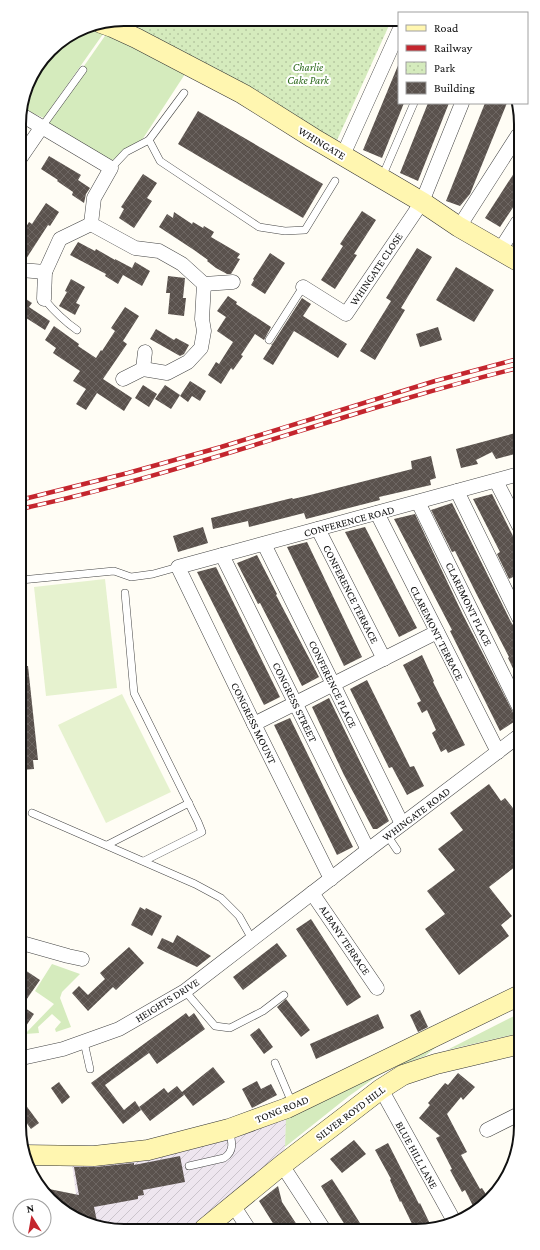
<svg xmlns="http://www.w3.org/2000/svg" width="540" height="1250" font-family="'Crimson Pro',serif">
  <defs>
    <pattern id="industrial-furrows" width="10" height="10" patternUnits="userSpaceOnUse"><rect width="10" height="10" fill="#eee6ef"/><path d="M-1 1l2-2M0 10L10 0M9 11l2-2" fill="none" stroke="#cbc4cc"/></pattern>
    <pattern id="park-dots" width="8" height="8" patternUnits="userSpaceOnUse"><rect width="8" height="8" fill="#d5ebbd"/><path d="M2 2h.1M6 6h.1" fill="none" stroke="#b6c8a1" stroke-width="1.8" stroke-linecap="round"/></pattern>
    <pattern id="building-cross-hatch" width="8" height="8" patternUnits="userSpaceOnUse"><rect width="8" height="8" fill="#5a524d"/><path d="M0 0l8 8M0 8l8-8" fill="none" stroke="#6d6662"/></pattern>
  </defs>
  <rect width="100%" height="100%" fill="#fffdf5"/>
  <polygon fill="url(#industrial-furrows)" points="287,1108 285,1147 282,1165 204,1229 103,1229 79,1217 71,1156 94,1156"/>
  <g fill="#d5ebbd">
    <polygon points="83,27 103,34 44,118 32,113 22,105 30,78 54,45"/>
    <polygon points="107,33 187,71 142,140 111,161 45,122"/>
    <polygon points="52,964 80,974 62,992 60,998 71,1027 56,1032 55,1029 61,1022 52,1014 38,1027 39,1033 25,1034 54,1004 35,991"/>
    <polygon points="520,1013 520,1033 447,1050"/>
    <polygon points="440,1044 425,1056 393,1068 376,1077 349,1096 285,1147 286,1119"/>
  </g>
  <polygon fill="url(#park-dots)" points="144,19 391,21 333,149 136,38 140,22"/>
  <g fill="#e6f2cf">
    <polygon points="105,579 117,688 46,696 34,587"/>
    <polygon points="122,694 171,792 106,823 58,725"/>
  </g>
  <g fill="url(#building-cross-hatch)">
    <polygon points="399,63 399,103 404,103 382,158 363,150"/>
    <polygon points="428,103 449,103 418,181 400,173"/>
    <polygon points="485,103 507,103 470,194 460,206 446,201"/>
    <polygon points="198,111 323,184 303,218 178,144"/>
    <polygon points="49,156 81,175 78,180 90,188 86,194 84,203 72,195 73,192 57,181 58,180 41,169"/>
    <polygon points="518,167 518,200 500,227 485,218"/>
    <polygon points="143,174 157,183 147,198 152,201 134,228 119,218 124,209 121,207"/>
    <polygon points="46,203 59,212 50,226 48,225 26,259 20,254 20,240 24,233 23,232 29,222 32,224"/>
    <polygon points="362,211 376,220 354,254 357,255 335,289 321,280 343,246 340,244"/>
    <polygon points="174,212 192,224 193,222 203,228 204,226 214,232 211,237 240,254 237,258 240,259 231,274 227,274 216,268 207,261 208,260 194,250 159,227 167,214 173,218"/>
    <polygon points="78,242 95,251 96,249 115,260 115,259 132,268 135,262 150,271 142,286 123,275 118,284 105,276 106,274 70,255"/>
    <polygon points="417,248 432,257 401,308 405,310 375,360 360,351 391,301 386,298"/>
    <polygon points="270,253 285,263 265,294 251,285 254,280 253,279"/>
    <polygon points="456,267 494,290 474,322 436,300"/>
    <polygon points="168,276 185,278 183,298 186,298 184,316 168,314 170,293 166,293"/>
    <polygon points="71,279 85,287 76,303 80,305 75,315 59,306 67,292 65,291"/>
    <polygon points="20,295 32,303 29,307 50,321 45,330 23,316 20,321"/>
    <polygon points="228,296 237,302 236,304 271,327 264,340 255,334 241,355 243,356 233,370 231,368 221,384 208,375 216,362 219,364 233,342 217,331 226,317 217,311"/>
    <polygon points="302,298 311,304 303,316 347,344 338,358 294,331 273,365 263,359 272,345 271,345 273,343"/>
    <polygon points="125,307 139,316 123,341 127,344 103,379 132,398 124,411 97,393 86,410 76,404 86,389 73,381 80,371 53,353 56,348 45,340 54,326 79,344 78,346 96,358 101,350 102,351 115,331 111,328"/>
    <polygon points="438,327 442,340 420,347 416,334"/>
    <polygon points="156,329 174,340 176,338 189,345 184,354 180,356 150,339"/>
    <polygon points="190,381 206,391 200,401 192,396 188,402 180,396"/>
    <polygon points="143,385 157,394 149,407 135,398"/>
    <polygon points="165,385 180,395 171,409 155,399"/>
    <polygon points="519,432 519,453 496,459 492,452 476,460 478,464 461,468 456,449"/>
    <polygon points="431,456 436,478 430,480 431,485 379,497 380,500 306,519 304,513 249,527 248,521 213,529 211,518 292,498 293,499 310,495 412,469 411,461"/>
    <polygon points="492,494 519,548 519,574 509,579 497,554 500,552 473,499"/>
    <polygon points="452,503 511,622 519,634 519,681 508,658 509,657 477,595 455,551 452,552 431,510"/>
    <polygon points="415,514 463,615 517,720 500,731 450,631 452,630 394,519"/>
    <polygon points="203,527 208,543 178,552 173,536"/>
    <polygon points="365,527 417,628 399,637 345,532"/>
    <polygon points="307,542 362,657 344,666 287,547"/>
    <polygon points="257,555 277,594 276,595 319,677 302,686 277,636 260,603 258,604 237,563"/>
    <polygon points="216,567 280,697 264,705 197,572"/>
    <polygon points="422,655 434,681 433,682 465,745 448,753 446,749 441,752 432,733 436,730 427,710 422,713 417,703 421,701 403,665"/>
    <polygon points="28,666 38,760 33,760 34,769 21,770 21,667"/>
    <polygon points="367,680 410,767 414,766 424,786 407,795 392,767 389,768 350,689"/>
    <polygon points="329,698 389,821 377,829 373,829 344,775 312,707"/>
    <polygon points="290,718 353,847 337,855 274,725"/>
    <polygon points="489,784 501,801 505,798 520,817 520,863 489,887 512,916 501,925 509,936 459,975 425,929 445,914 427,891 455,870 438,849 463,830 450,813"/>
    <polygon points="140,907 145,910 146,908 162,916 152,936 131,925"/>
    <polygon points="311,919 361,997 347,1006 296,929"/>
    <polygon points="177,935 182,938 211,956 197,967 157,948 162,938 173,943"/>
    <polygon points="277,943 287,956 243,990 233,977"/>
    <polygon points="129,947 144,963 116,990 113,987 88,1011 72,993 79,986 88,995 105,979 100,973"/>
    <polygon points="22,968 40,980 22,1006 34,1014 22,1032"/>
    <polygon points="286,999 310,1030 301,1037 277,1007"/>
    <polygon points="420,1010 428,1027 418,1032 410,1015"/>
    <polygon points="186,1013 189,1017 194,1013 205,1029 157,1064 149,1053 105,1085 124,1110 135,1101 141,1110 123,1124 91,1083"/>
    <polygon points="378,1014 384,1028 316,1059 310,1044"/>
    <polygon points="259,1028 273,1047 264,1054 250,1035"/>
    <polygon points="213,1067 225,1082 193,1106 183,1093 184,1095 150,1121 139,1107 164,1088 168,1093 177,1086 182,1092"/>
    <polygon points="458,1073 475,1087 463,1100 461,1097 447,1114 467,1152 461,1155 480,1189 482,1188 489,1199 474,1208 465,1190 462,1192 450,1170 452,1169 436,1138 440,1136 419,1118 430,1105 428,1103 445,1083 448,1085"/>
    <polygon points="257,1081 261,1089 271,1084 277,1095 252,1108 242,1089"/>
    <polygon points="59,1082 70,1097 62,1104 51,1088"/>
    <polygon points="22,1100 39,1123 31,1129 22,1117"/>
    <polygon points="354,1140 366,1154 342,1173 330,1159"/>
    <polygon points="388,1143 419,1204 420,1203 432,1228 414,1228 401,1201 400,1202 390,1180 391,1179 375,1150"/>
    <polygon points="180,1156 185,1182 143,1190 144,1195 138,1196 138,1199 94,1207 98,1226 72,1214 72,1210 61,1208 54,1205 44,1188 79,1195 74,1167 95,1167 134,1163 134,1165"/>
    <polygon points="332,1179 345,1199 363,1228 347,1228 338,1214 321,1186"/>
    <polygon points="278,1186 282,1202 299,1228 276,1228 259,1201"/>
  </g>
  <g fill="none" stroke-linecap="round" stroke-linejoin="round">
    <defs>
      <g id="lane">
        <polyline points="41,128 83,70"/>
        <polyline points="149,140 184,93"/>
        <polyline points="111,168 126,152 149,140 160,161 259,227 285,231 305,230 335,181"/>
        <polyline points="382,177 414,103"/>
        <path d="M44 299C54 311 64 321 77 330"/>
        <polyline points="269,340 303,287"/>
        <polyline points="21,580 114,571 131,577 153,574 178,567"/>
        <polyline points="125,593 134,693 198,822 202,832 144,861"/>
        <polyline points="32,813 195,884 221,898 239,916 252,939"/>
        <polyline points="387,835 397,850"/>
        <polyline points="107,845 189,803"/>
        <polyline points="185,991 215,1026 230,1028 263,1011 284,995"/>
        <polyline points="84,1042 90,1069"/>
        <polyline points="275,1063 292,1103"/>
        <path d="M189 1166 224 1158C235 1151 232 1141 229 1130"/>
      </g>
      <g id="street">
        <polyline points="20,114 111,168 94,198 91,224 135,248 159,251 182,264 204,284 202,319 204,331 201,348 188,362 167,373 143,369 123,379"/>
        <polyline points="343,155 399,31"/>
        <polyline points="19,160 41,128"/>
        <polyline points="459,227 518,135"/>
        <polyline points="500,250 518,222"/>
        <polyline points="21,270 45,272 60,239 91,224"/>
        <polyline points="204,284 233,282"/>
        <polyline points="303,287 346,314 422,202 462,103"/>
        <polyline points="44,299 45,272"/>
        <polyline points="143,369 145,352"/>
        <polyline points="496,481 519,526"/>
        <polyline points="457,491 519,618"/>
        <polyline points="418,502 519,707"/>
        <polyline points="377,513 498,752"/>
        <polyline points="318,529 384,659"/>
        <polyline points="264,544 402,824"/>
        <polyline points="222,555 368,850"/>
        <polyline points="254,724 437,632"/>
        <polyline points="331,879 254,724 178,567 519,474"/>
        <polyline points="312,893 377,988"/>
        <polyline points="22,943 68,956 82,959"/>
        <polyline points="22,1058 63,1049 119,1029 185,991 368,850 520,735"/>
        <polyline points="381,1089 454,1221"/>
        <polyline points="487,1130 521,1113"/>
        <polyline points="282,1165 323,1228"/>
        <polyline points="233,1205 248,1228"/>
      </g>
      <g id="secondary">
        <polyline points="101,23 112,27 136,38 243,94 313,138 422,202 459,227 518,261"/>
        <polyline points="24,1155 94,1156 148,1150 229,1129 287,1108 520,995"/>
        <polyline points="204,1229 282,1165 346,1116 381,1089 403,1075 436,1064 520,1044"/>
      </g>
    </defs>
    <use href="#lane" stroke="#444" stroke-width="8"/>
    <use href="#street" stroke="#444" stroke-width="15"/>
    <use href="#secondary" stroke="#333" stroke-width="21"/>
    <use href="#lane" stroke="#fff" stroke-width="7"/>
    <use href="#street" stroke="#fff" stroke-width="14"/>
    <use href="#secondary" stroke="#fff6b0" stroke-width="20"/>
    <defs>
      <g id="rail">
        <polyline points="20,500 128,473 221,447 435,381 518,359"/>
        <path d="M20 509C189 473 351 409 518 368"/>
      </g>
    </defs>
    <use href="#rail" stroke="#c4262e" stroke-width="4.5"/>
    <use href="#rail" stroke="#fff" stroke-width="3" stroke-dasharray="9" stroke-linecap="butt"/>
  </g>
  <g text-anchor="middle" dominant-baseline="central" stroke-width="4" stroke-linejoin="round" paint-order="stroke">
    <g font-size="11" font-style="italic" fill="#2f6b1f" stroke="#fff">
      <text x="308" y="67">Charlie<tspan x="308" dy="13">Cake Park</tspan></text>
    </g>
    <g font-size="11" fill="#111" stroke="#fff">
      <text transform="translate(322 143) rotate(31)">WHINGATE</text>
      <text transform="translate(376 269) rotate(-56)">WHINGATE CLOSE</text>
      <text transform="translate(349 521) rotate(-15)">CONFERENCE ROAD</text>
      <text transform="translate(351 594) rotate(63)">CONFERENCE TERRACE</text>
      <text transform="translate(469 604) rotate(64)">CLAREMONT PLACE</text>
      <text transform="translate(437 633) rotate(63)">CLAREMONT TERRACE</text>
      <text transform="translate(333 684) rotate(64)">CONFERENCE PLACE</text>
      <text transform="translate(295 702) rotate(64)">CONGRESS STREET</text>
      <text transform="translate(254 723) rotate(64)">CONGRESS MOUNT</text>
      <text transform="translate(416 814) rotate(-37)">WHINGATE ROAD</text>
      <text transform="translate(345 940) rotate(56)">ALBANY TERRACE</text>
      <text transform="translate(167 1000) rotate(-32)">HEIGHTS DRIVE</text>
      <text transform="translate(282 1109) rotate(-22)">TONG ROAD</text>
      <text transform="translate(350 1113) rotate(-37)">SILVER ROYD HILL</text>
      <text transform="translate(417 1155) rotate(61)">BLUE HILL LANE</text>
    </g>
  </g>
  <path d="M0 0H540V1250H0ZM124 26H416A98 98 0 0 1 514 124V1126A98 98 0 0 1 416 1224H124A98 98 0 0 1 26 1126V124A98 98 0 0 1 124 26Z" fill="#fff" fill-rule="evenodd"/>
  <path fill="none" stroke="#111" stroke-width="2" d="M124 26H416A98 98 0 0 1 514 124V1126A98 98 0 0 1 416 1224H124A98 98 0 0 1 26 1126V124A98 98 0 0 1 124 26Z"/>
  <rect x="398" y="12" width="130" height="92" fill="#ffffff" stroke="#a0a0a0"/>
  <rect x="406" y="25" width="20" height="6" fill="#fff6b0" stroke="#a0a0a0"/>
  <text x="434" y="32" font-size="12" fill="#111111">Road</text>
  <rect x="406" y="45" width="20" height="6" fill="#c4262e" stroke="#a0a0a0"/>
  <text x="434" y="52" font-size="12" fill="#111111">Railway</text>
  <rect x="406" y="62" width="20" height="12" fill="url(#park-dots)" stroke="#a0a0a0"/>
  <text x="434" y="72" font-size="12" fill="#111111">Park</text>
  <rect x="406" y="82" width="20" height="12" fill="url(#building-cross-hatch)" stroke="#a0a0a0"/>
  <text x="434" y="92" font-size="12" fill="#111111">Building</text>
  <g transform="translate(32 1218) rotate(349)"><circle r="19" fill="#ffffff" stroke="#a0a0a0"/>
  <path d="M0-3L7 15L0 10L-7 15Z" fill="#c4262e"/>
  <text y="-6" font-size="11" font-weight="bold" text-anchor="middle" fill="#111111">N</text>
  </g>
</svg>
